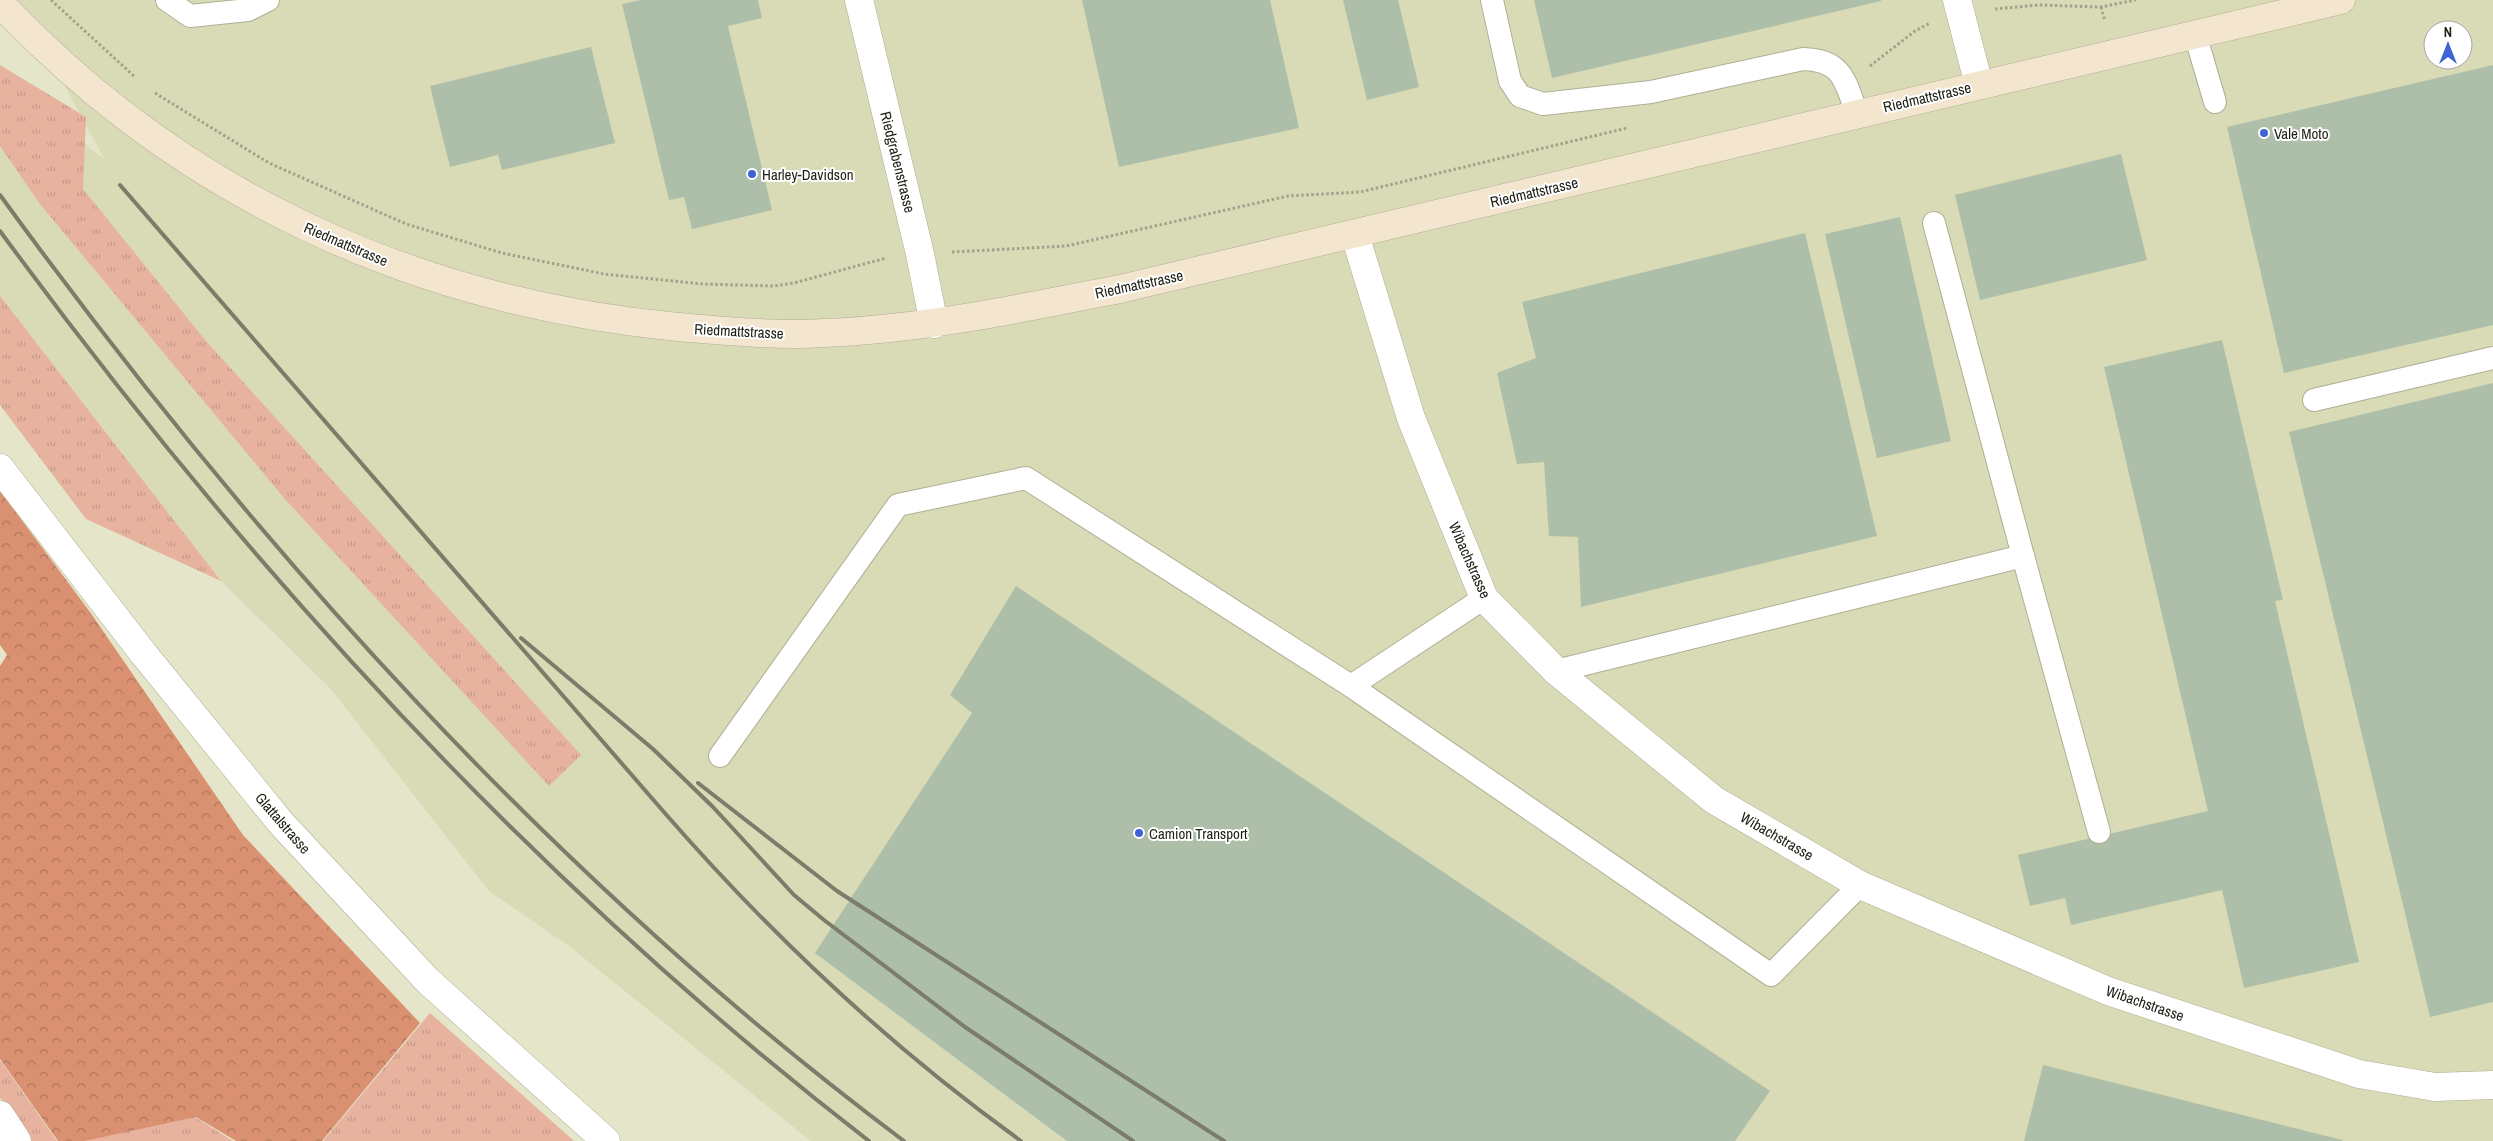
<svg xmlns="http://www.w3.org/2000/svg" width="2493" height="1141" font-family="'Archivo Narrow',sans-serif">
  <defs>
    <pattern id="grass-tufts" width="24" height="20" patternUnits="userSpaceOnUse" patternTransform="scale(1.25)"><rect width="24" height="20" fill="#e7b39e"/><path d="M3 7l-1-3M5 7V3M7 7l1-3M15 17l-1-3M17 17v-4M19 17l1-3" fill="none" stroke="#c69a87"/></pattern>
    <pattern id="forest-crowns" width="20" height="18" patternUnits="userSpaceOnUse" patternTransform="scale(1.25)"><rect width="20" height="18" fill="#da9172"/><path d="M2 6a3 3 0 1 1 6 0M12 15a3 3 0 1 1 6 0" fill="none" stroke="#b0765c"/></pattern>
  </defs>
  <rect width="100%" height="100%" fill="#e4e5c9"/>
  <path fill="#d9dab6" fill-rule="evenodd" d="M18 0H2493V1141H811L569 946 489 891 330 688 221 581 0 296V78L105 160ZM2433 30H2463V60H2433Z"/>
  <g fill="url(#grass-tufts)">
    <polygon points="0,65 86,117 83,189 206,341 581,755 549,786 284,498 40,204 0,146"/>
    <polygon points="0,296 221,581 86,519 0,405"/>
    <polygon points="430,1013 574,1141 323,1141"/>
    <polygon points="0,1060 57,1141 31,1141 12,1111 0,1098"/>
    <polygon points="195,1117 233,1141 84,1141"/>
  </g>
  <polygon fill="url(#forest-crowns)" points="0,491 90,612 243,835 420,1023 322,1141 236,1141 196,1117 85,1141 58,1141 0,1059 0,666 7,655 0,645"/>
  <g fill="#adbfa9">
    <polygon points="641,0 758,0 762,18 728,26 772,210 692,229 684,197 669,200 622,4"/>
    <polygon points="1082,0 1270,0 1299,128 1119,167"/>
    <polygon points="1343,0 1398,0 1419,87 1367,100"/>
    <polygon points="1534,0 1881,0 1881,1 1552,78"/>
    <polygon points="591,47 615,143 502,170 498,155 450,167 430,86"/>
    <polygon points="2493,65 2493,325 2284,373 2227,127"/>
    <polygon points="2121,154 2147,260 1980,300 1955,195"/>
    <polygon points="1900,217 1951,441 1877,458 1825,234"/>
    <polygon points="1805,233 1877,536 1581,607 1578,537 1549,536 1544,462 1517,464 1497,373 1536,358 1522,302"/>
    <polygon points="2222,340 2283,600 2275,601 2359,962 2244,988 2222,890 2071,925 2065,898 2030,906 2018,855 2208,811 2104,367"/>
    <polygon points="2493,383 2493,1002 2430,1017 2289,432"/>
    <polygon points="1016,586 1770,1091 1735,1141 1067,1141 815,953 972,713 950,695"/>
    <polygon points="2043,1065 2342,1140 2342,1141 2024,1141"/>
  </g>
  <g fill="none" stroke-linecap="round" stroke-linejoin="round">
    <defs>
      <g id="service">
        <polyline points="167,0 190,16 248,10 268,0"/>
        <path d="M1492 0 1510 81 1520 96 1543 104 1651 92 1803 59C1843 60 1845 81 1857 114"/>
        <polyline points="2195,34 2215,102"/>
        <polyline points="1934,223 2023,556"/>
        <polyline points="2314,400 2493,358"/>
        <polyline points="1556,671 2023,556 2099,832"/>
        <polyline points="1351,686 1771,975 1860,885"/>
        <polyline points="720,756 898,505 1026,478 1351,686 1484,598"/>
      </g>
      <g id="minor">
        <polyline points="859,0 920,254 934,324"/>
        <polyline points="1957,0 1979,85"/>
        <polyline points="1355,235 1411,418 1484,598 1556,671 1714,800 1860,885 2108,991 2359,1074 2435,1087 2493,1085"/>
        <polyline points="0,1115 17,1141"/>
      </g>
      <polyline id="tertiary" points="0,468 143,653 281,823 428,981 606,1141"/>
      <path id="secondary" d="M0 3C182 196 416 302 678 327 727 331 776 336 824 333 925 329 1022 308 1120 289L2341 0"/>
    </defs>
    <use href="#service" stroke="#afaf95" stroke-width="24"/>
    <use href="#minor" stroke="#afaf95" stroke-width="29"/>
    <use href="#tertiary" stroke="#afaf95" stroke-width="29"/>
    <use href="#secondary" stroke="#afaf95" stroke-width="29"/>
    <g stroke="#a2a28c" stroke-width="3" stroke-dasharray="2.5 2.5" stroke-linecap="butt">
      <polyline points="51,0 135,77"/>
      <polyline points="2101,7 2105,21"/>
      <polyline points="1995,9 2039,5 2101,7 2136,0"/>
      <polyline points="1870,66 1915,31 1930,23"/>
      <polyline points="155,93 269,163 406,224 502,253 604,274 703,284 774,286 794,283 886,258"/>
      <polyline points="952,252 1066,246 1288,196 1360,192 1627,128"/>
    </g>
    <use href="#service" stroke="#fff" stroke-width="22"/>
    <use href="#minor" stroke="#fff" stroke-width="28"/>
    <use href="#tertiary" stroke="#fff" stroke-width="28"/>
    <use href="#secondary" stroke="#f4e5ce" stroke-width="28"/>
    <g stroke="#7b7c69" stroke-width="4">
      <path d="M120 185 663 811C770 934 888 1045 1021 1141"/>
      <path d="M0 195C257 549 553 878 904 1141"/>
      <path d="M0 231C249 571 535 883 869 1141"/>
      <polyline points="521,638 653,749 713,807 794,895 824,920 965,1027 1133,1141"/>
      <polyline points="698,783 837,891 1224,1141"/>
    </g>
  </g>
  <g fill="#3f63d5" stroke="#fff" stroke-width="2">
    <circle cx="2264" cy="133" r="5"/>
    <circle cx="752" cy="174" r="5"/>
    <circle cx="1139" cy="833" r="5"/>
  </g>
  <g text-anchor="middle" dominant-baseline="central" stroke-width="4" stroke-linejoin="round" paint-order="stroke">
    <g font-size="15" fill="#1f1f15" stroke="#fff">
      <text transform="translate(1927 97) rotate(-13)">Riedmattstrasse</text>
      <text transform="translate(898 162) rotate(76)">Riedgrabenstrasse</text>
      <text transform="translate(1534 192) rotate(-13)">Riedmattstrasse</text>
      <text transform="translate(346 244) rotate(23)">Riedmattstrasse</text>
      <text transform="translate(1139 284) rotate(-12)">Riedmattstrasse</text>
      <text transform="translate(739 331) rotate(3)">Riedmattstrasse</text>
      <text transform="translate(1470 560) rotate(66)">Wibachstrasse</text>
      <text transform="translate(283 823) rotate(49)">Glattalstrasse</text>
      <text transform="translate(1777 836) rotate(30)">Wibachstrasse</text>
      <text transform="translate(2145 1003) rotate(19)">Wibachstrasse</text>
    </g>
    <g font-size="15" fill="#1f1f15" stroke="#fff" text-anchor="start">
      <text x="2274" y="133">Vale Moto</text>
      <text x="762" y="174">Harley-Davidson</text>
      <text x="1149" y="833">Camion Transport</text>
    </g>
  </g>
  <g transform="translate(2448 45)"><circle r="24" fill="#ffffff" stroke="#a5a5a1"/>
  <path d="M0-4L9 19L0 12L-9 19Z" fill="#3f63d5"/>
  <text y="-8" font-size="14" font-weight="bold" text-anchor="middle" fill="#1f1f15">N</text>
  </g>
</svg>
